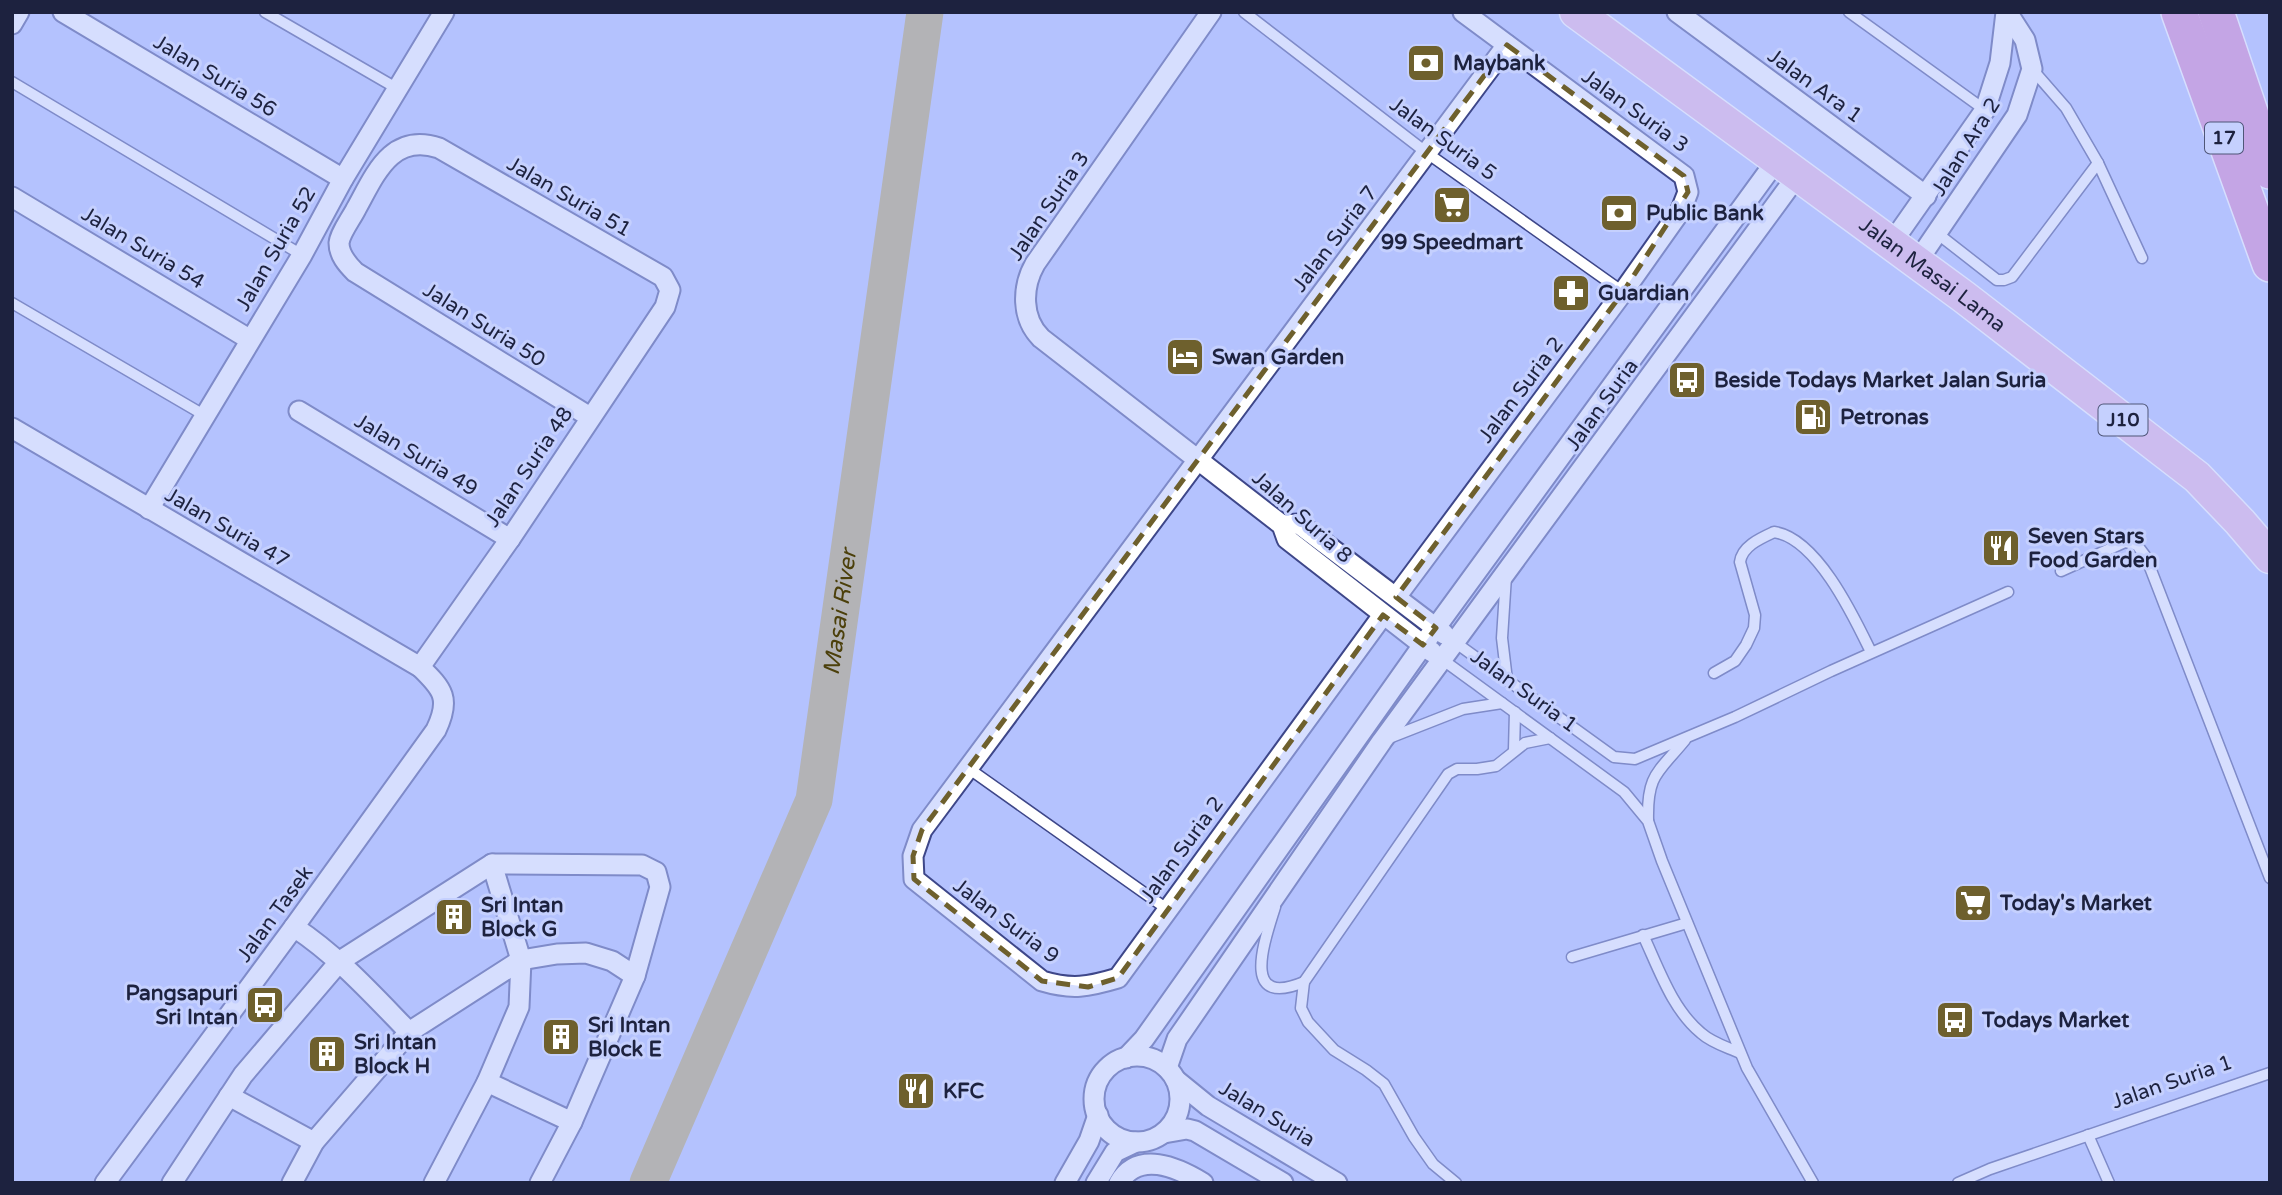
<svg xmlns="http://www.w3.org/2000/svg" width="2282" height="1195" font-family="'Varela Round',sans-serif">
  <rect width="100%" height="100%" fill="#b4c2fe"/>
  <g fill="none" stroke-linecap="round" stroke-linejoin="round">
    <path stroke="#b1a060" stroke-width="37" id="s1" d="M648 1183 814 800 925 12"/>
    <defs>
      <g id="lane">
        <polyline points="265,12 398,89"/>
        <polyline points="1244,12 1427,153 1623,292"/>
        <polyline points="1849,12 1985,110"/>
        <polyline points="2032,69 2066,108 2098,163 2142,258"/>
        <polyline points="12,82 302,255"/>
        <polyline points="1938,234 1997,280 2004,280 2012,277 2098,163"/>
        <polyline points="12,303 204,415"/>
        <polyline points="2061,571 2125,542 2137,545 2146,557 2270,878"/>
        <polyline points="1506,576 1502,638 1507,680"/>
        <polyline points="1456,643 1614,757 1635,759 1735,717 1831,671 2008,592"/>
        <polyline points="1443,660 1624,792 1648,821 1662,861 1747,1068 1813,1183"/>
        <path d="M1714 673 1735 661 1746 645 1754 628 1755 615 1740 562C1742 546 1761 538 1774 532 1817 538 1854 617 1871 652"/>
        <polyline points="1389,738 1463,709 1502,703"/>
        <polyline points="1514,750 1515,712"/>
        <polyline points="968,768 1167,909"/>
        <path d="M1648 820C1647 774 1658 773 1685 740"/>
        <path d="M1275 907C1265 940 1239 1009 1304 982"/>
        <path d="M1643 935C1659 969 1672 1009 1701 1033 1712 1043 1727 1047 1740 1053"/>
        <polyline points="1572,957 1687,923"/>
        <polyline points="2088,1135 2109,1183"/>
        <polyline points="1456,1183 1433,1164 1414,1137 1384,1084 1366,1070 1334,1050 1308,1022 1301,1008 1304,982 1448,774 1457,769 1477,769 1496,766 1525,743 1550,738"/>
        <polyline points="1958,1183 1990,1169 2270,1073"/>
      </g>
      <g id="street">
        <polyline points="63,12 343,179"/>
        <path d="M1211 12 1035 264C1022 287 1021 318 1041 338L1282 525 1287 539 1432 652"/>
        <polyline points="1677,12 1926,196"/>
        <polyline points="12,24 19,12"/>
        <polyline points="12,197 249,339"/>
        <polyline points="1891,244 1985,110 2000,63 2006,12"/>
        <polyline points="1917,262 2017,115 2032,69 2025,40 2007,12"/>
        <polyline points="299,411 510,539"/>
        <path d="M12 428 420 667C443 689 451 699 436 730L294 927 105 1183"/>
        <polyline points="149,509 302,255 343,179 444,12"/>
        <polyline points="1282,525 1299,524 1444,634"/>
        <polyline points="1396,597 1623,292 1681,210 1688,192 1684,176 1463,12"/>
        <path d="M1383 615 1118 978C1088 987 1072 990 1042 981L914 879 913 856 922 830 1507 45"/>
        <path d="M420 667 510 539 665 307 670 290 663 277 439 148C391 132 375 175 356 209 351 219 340 233 339 243 339 255 347 264 355 272L590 417"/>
        <path d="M294 927C338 956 372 994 409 1032"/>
        <circle cx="1137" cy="1099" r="43"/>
        <polyline points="1126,1058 1144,1039 1423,645 1776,161"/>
        <polyline points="1167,1068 1177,1039 1382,741 1797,176"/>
        <polyline points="1176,1080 1208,1106 1337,1183"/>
        <polyline points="487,1082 572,1122"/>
        <polyline points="229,1096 314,1142"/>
        <polyline points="1164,1133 1187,1129 1195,1131 1283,1183"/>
        <polyline points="172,1183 243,1075 340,961 492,864 642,865 656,872 660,887 635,976 572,1122 540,1183"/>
        <polyline points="292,1183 314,1142 409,1032 521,960 557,954 586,953 612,961 635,976"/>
        <polyline points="434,1183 487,1082 519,1007 521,960 492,864"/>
        <polyline points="1065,1183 1089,1141 1098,1115"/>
        <polyline points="1096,1183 1115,1152 1136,1142"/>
        <path d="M1119 1183C1138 1150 1177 1167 1203 1183"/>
      </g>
      <g id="primary">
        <path id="s2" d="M1576 12 1964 297 2197 477 2240 522 2270 557"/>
      </g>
      <g id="highway">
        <polyline points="2179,12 2270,264"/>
        <polyline points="2216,12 2270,171"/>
      </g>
    </defs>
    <use href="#lane" stroke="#3e4789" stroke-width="13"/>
    <use href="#street" stroke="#3e4789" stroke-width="23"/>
    <use href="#primary" stroke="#fff" stroke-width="35"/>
    <use href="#highway" stroke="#fff" stroke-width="38"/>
    <use href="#lane" stroke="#fff" stroke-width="10"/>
    <use href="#street" stroke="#fff" stroke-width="19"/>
    <use href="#primary" stroke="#e8b3dd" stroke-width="32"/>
    <use href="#highway" stroke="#d881c7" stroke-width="35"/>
  </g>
  <path d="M0 0H2282V1195H0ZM1507 45 1684 176 1688 192 1623 292 1396 597 1436 628 1423 645 1383 615 1118 978 1088 987 1042 981 914 879 913 856 922 830Z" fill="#b4c2fe" fill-opacity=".55" fill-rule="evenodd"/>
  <path fill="none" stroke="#6e602d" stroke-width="5" stroke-dasharray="14 9" stroke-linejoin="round" d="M1507 45 1684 176 1688 192 1623 292 1396 597 1436 628 1423 645 1383 615 1118 978 1088 987 1042 981 914 879 913 856 922 830Z"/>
  <defs>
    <symbol id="bank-square" viewBox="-11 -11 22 22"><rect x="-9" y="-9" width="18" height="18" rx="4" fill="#6e602d" stroke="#c5d0fe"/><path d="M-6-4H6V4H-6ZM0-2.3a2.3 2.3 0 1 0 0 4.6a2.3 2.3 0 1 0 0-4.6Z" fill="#fff"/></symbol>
    <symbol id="supermarket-square" viewBox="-11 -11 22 22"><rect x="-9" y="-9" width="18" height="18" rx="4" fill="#6e602d" stroke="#c5d0fe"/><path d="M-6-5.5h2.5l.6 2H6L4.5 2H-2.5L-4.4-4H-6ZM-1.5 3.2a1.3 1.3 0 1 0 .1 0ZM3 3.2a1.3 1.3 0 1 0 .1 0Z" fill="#fff"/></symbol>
    <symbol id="pharmacy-square" viewBox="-11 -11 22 22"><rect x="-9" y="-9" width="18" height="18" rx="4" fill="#6e602d" stroke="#c5d0fe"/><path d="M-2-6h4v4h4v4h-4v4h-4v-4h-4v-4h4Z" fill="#fff"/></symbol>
    <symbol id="hotel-square" viewBox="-11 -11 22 22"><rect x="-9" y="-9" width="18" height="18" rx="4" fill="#6e602d" stroke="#c5d0fe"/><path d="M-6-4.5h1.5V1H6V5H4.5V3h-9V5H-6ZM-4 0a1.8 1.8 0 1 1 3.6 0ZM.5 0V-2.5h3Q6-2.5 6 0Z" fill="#fff"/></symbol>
    <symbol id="bus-square" viewBox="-11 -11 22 22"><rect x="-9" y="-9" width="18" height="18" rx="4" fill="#6e602d" stroke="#c5d0fe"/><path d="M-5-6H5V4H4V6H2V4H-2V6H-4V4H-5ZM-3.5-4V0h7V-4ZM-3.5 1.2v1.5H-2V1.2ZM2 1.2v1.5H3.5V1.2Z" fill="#fff"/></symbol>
    <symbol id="fuel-square" viewBox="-11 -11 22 22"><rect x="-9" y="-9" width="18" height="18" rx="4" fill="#6e602d" stroke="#c5d0fe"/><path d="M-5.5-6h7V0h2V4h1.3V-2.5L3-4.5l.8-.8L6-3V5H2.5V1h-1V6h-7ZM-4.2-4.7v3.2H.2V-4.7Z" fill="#fff"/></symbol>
    <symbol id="restaurant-square" viewBox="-11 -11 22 22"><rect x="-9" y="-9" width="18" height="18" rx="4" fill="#6e602d" stroke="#c5d0fe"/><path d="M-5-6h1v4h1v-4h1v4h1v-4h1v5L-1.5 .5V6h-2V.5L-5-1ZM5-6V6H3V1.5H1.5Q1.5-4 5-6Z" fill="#fff"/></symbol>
    <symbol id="building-square" viewBox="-11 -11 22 22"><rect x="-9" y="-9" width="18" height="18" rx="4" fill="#6e602d" stroke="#c5d0fe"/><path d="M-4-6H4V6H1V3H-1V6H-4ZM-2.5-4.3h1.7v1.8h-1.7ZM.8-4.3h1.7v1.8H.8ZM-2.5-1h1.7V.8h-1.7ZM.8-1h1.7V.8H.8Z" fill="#fff"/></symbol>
  </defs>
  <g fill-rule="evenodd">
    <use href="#bank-square" x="1404" y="41" width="44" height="44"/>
    <use href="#supermarket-square" x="1430" y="183" width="44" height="44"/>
    <use href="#bank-square" x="1597" y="191" width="44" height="44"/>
    <use href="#pharmacy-square" x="1549" y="271" width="44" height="44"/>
    <use href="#hotel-square" x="1163" y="335" width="44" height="44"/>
    <use href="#bus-square" x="1665" y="358" width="44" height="44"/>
    <use href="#fuel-square" x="1791" y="395" width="44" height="44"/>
    <use href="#restaurant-square" x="1979" y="526" width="44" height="44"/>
    <use href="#supermarket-square" x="1951" y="881" width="44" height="44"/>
    <use href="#building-square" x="432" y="895" width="44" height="44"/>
    <use href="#bus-square" x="243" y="983" width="44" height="44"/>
    <use href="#bus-square" x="1933" y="998" width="44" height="44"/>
    <use href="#building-square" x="539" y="1015" width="44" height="44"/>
    <use href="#building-square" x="305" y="1032" width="44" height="44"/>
    <use href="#restaurant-square" x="894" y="1069" width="44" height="44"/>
  </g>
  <g text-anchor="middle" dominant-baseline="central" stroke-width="6" stroke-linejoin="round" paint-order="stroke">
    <g fill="#c5d0fe" stroke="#4f5678" stroke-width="2">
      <rect x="2205" y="122.5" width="38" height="31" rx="5"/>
      <rect x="2098.5" y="404.5" width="49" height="31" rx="5"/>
    </g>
    <g font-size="19" font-weight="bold" fill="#1d223f">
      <text x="2224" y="138">17</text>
      <text x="2123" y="420">J10</text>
    </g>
    <g font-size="21" font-weight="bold" fill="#1d223f" stroke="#c5d0fe" text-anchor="start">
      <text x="1453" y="63">Maybank</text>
      <text x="1646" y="213">Public Bank</text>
      <text x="1452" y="242" text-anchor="middle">99 Speedmart</text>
      <text x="1598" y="293">Guardian</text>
      <text x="1212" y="357">Swan Garden</text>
      <text x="1714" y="380">Beside Todays Market Jalan Suria</text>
      <text x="1840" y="417">Petronas</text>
      <text x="2028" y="536">Seven Stars<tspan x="2028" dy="24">Food Garden</tspan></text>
      <text x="2000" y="903">Today's Market</text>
      <text x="481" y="905">Sri Intan<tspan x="481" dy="24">Block G</tspan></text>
      <text x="238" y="993" text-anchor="end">Pangsapuri<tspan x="238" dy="24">Sri Intan</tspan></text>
      <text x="1982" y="1020">Todays Market</text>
      <text x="588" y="1025">Sri Intan<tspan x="588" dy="24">Block E</tspan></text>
      <text x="354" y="1042">Sri Intan<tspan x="354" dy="24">Block H</tspan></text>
      <text x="943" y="1091">KFC</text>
    </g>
    <g font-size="21" fill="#1d223f" stroke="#c5d0fe">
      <text transform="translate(215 76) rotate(31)">Jalan Suria 56</text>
      <text transform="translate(1815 86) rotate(36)">Jalan Ara 1</text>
      <text transform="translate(1635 111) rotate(36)">Jalan Suria 3</text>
      <text transform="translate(1443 139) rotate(36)">Jalan Suria 5</text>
      <text transform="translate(1966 147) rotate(-58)">Jalan Ara 2</text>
      <text transform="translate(569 197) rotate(30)">Jalan Suria 51</text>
      <text transform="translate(1049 206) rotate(-56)">Jalan Suria 3</text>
      <text transform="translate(1335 239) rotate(-53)">Jalan Suria 7</text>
      <text transform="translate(143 248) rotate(31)">Jalan Suria 54</text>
      <text transform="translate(276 249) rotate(-60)">Jalan Suria 52</text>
      <text stroke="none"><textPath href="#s2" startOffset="443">Jalan Masai Lama</textPath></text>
      <text transform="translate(484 325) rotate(32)">Jalan Suria 50</text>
      <text transform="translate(1521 390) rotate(-53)">Jalan Suria 2</text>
      <text transform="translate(1602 405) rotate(-54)">Jalan Suria</text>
      <text transform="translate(416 455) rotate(31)">Jalan Suria 49</text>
      <text transform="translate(529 467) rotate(-56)">Jalan Suria 48</text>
      <text transform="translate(1302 517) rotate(42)">Jalan Suria 8</text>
      <text transform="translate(227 528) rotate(30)">Jalan Suria 47</text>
      <text transform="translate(1524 691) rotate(36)">Jalan Suria 1</text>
      <text transform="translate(1182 850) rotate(-54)">Jalan Suria 2</text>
      <text transform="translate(275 914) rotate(-54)">Jalan Tasek</text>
      <text transform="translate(1006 921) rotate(37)">Jalan Suria 9</text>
      <text transform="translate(2172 1082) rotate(-19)">Jalan Suria 1</text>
      <text transform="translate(1267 1114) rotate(31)">Jalan Suria</text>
    </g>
    <g font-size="23" font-style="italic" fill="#4c400b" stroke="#c5d0fe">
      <text stroke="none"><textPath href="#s1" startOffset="607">Masai River</textPath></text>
    </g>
  </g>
  <rect width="2282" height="1195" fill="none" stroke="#1d223f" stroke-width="28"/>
</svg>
